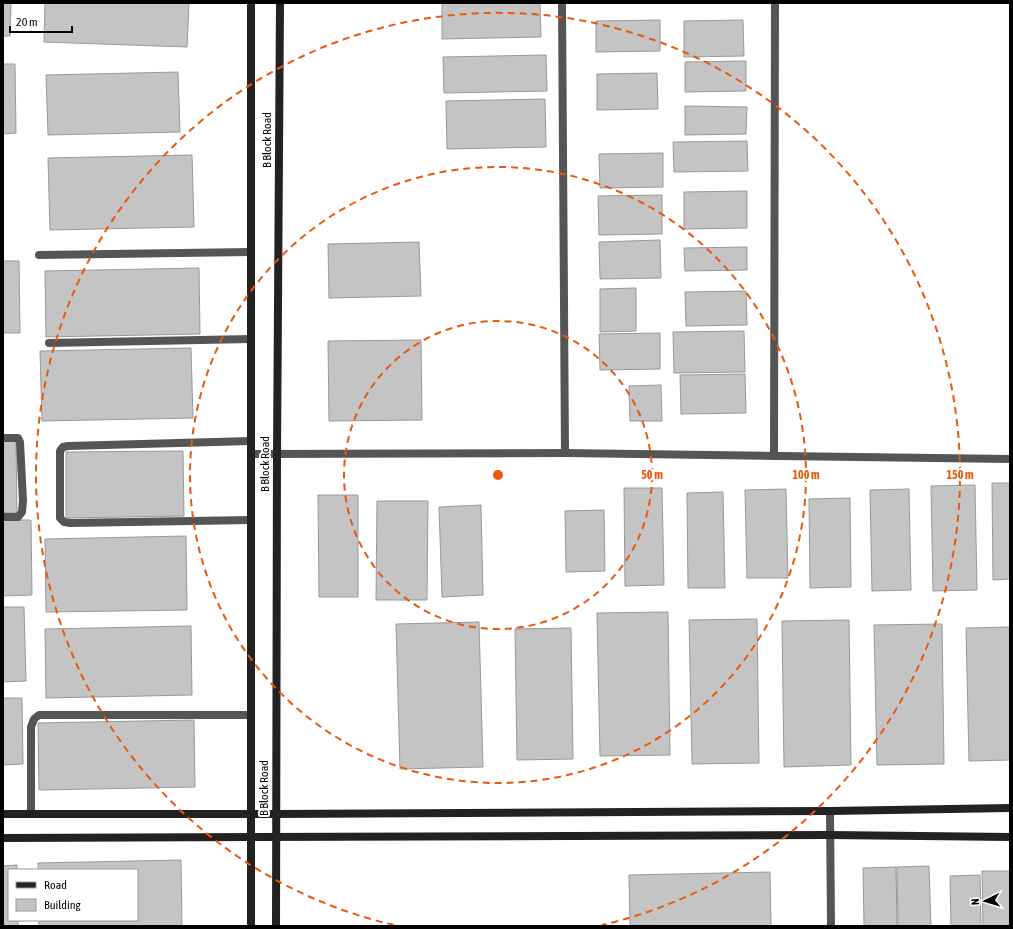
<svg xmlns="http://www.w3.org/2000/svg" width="1013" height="929" font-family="'Asap Condensed',sans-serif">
  <rect width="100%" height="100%" fill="#fff"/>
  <g fill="#c4c4c4" stroke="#999">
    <polygon points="3,3 11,3 10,36 3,36"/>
    <polygon points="45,3 189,3 187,47 44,42"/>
    <polygon points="442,3 540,3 541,37 442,39"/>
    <polygon points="660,20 660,51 596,52 596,21"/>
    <polygon points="743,20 744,56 684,57 684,21"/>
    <polygon points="546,55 547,91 444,93 443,57"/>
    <polygon points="746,61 746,91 685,92 685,62"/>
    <polygon points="3,64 15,64 16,133 3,134"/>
    <polygon points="178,72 180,132 48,135 46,75"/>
    <polygon points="657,73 658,109 597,110 597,74"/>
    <polygon points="545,99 546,147 447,149 446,101"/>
    <polygon points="685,106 747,107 746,134 685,135"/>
    <polygon points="747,141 748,171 674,172 673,142"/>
    <polygon points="663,153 663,187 600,188 599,154"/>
    <polygon points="192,155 194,227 50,230 48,158"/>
    <polygon points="747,191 747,228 684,229 684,192"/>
    <polygon points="662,195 662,234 599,235 598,196"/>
    <polygon points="660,240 661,278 600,279 599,242"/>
    <polygon points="419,242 421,296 329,298 328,244"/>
    <polygon points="747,247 747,270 685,271 684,248"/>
    <polygon points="3,261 19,261 20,333 3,333"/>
    <polygon points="199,268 200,334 46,337 45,271"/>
    <polygon points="636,288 636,331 600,332 600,289"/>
    <polygon points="746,291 747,325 686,326 685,292"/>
    <polygon points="744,331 745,372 674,373 673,332"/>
    <polygon points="660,333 660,369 600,370 599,334"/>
    <polygon points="421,340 422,420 329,421 328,341"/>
    <polygon points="191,348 193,418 42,421 40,351"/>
    <polygon points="745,374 746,413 681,414 680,375"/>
    <polygon points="661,385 662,421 630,421 629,386"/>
    <polygon points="3,441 16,441 17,513 3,513"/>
    <polygon points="183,451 184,516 66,518 66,452"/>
    <polygon points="992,483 1010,483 1010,579 993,580"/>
    <polygon points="975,485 977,590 933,591 931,486"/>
    <polygon points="624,488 662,488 664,585 625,586"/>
    <polygon points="786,489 788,578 747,578 745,490"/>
    <polygon points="909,489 911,590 872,591 870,490"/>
    <polygon points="723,492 725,588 688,588 687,493"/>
    <polygon points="318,495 358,495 358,597 319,597"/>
    <polygon points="850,498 851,587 810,588 809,499"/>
    <polygon points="377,501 428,501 427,600 376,600"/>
    <polygon points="481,505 483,595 442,597 439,507"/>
    <polygon points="604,510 605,571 566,572 565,511"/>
    <polygon points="3,520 31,520 32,595 3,596"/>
    <polygon points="186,536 187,610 46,612 45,539"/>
    <polygon points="3,607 24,607 26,681 3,682"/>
    <polygon points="668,612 670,755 600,756 597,613"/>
    <polygon points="757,619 759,763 692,764 689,620"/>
    <polygon points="849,620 851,765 784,767 782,621"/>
    <polygon points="479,622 483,767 400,769 396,624"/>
    <polygon points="942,624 944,764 877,765 874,625"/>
    <polygon points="191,626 192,695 46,698 45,629"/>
    <polygon points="1010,627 1010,760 969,761 966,628"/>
    <polygon points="571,628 573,759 517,760 515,629"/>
    <polygon points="3,698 22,698 23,764 3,765"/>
    <polygon points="194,720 195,787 39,790 38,723"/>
    <polygon points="181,860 182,926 39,926 39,920 137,920 137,870 38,870 38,863"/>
    <polygon points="17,865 17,870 9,870 9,920 18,920 18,926 3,926 3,866"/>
    <polygon points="929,866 931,926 898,926 897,867"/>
    <polygon points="896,867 897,926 864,926 863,868"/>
    <polygon points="982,871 1010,871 1010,926 983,926"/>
    <polygon points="770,872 771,926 630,926 629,875"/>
    <polygon points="980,875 981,926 951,926 950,876"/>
  </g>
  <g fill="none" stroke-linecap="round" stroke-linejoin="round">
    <g stroke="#555" stroke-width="8">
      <polyline points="562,3 565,453"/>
      <polyline points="39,255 251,252"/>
      <polyline points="49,343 251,339"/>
      <polyline points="3,438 18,438 20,442 23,501 22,512 18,517 3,517"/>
      <polyline points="251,441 68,446 63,447 60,451 60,518 64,522 70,523 251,520"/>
      <polyline points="251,454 565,453 1010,459"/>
      <polyline points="774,456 775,3"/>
      <polyline points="31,814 31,727 34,719 39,715 251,715"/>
    </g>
    <polyline stroke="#555" stroke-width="8" points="830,811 831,926"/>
    <g stroke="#222" stroke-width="8">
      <polyline points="251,3 251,926"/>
      <polyline points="3,814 276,814 830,811 1010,808"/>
      <polyline points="3,838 830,835 1010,837"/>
      <polyline points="276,926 277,454 280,3"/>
    </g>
  </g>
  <g fill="none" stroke="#e8590c" stroke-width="2" stroke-dasharray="7 5">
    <circle cx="498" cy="475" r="154"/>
    <circle cx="498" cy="475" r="308"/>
    <path d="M394 925A462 462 0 1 1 602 925"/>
  </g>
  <g text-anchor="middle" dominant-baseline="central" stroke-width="4" stroke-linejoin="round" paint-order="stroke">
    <g font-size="12" fill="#000" stroke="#fff">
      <text transform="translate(267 140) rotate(-90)">B Block Road</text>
      <text transform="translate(265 464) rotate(-90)">B Block Road</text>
      <text transform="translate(264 788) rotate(-90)">B Block Road</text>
    </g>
  </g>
  <circle cx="498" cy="475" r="6" fill="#e8590c" stroke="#fff" stroke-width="2"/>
  <g font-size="12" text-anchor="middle" font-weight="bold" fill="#e8590c" stroke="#fff" stroke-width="4" stroke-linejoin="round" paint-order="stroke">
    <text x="652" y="479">50 m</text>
    <text x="806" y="479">100 m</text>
    <text x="960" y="479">150 m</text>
  </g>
  <rect width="1013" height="929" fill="none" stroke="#000000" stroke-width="8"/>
  <rect x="8" y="869" width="130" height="52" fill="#ffffff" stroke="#999999"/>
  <rect x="16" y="882" width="20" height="6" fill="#222222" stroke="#999999"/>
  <text x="44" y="889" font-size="12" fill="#000000">Road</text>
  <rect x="16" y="899" width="20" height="12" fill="#c4c4c4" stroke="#999999"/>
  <text x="44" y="909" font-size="12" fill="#000000">Building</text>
  <g transform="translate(985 901) rotate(265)" stroke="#ffffff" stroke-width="3" paint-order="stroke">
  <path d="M0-3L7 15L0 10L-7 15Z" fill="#000000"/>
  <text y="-6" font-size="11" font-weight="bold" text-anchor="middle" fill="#000000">N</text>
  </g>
  <path d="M10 26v6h62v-6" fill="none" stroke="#000000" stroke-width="2"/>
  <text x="16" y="26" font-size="12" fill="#000000" stroke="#ffffff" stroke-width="3" paint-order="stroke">20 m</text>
</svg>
